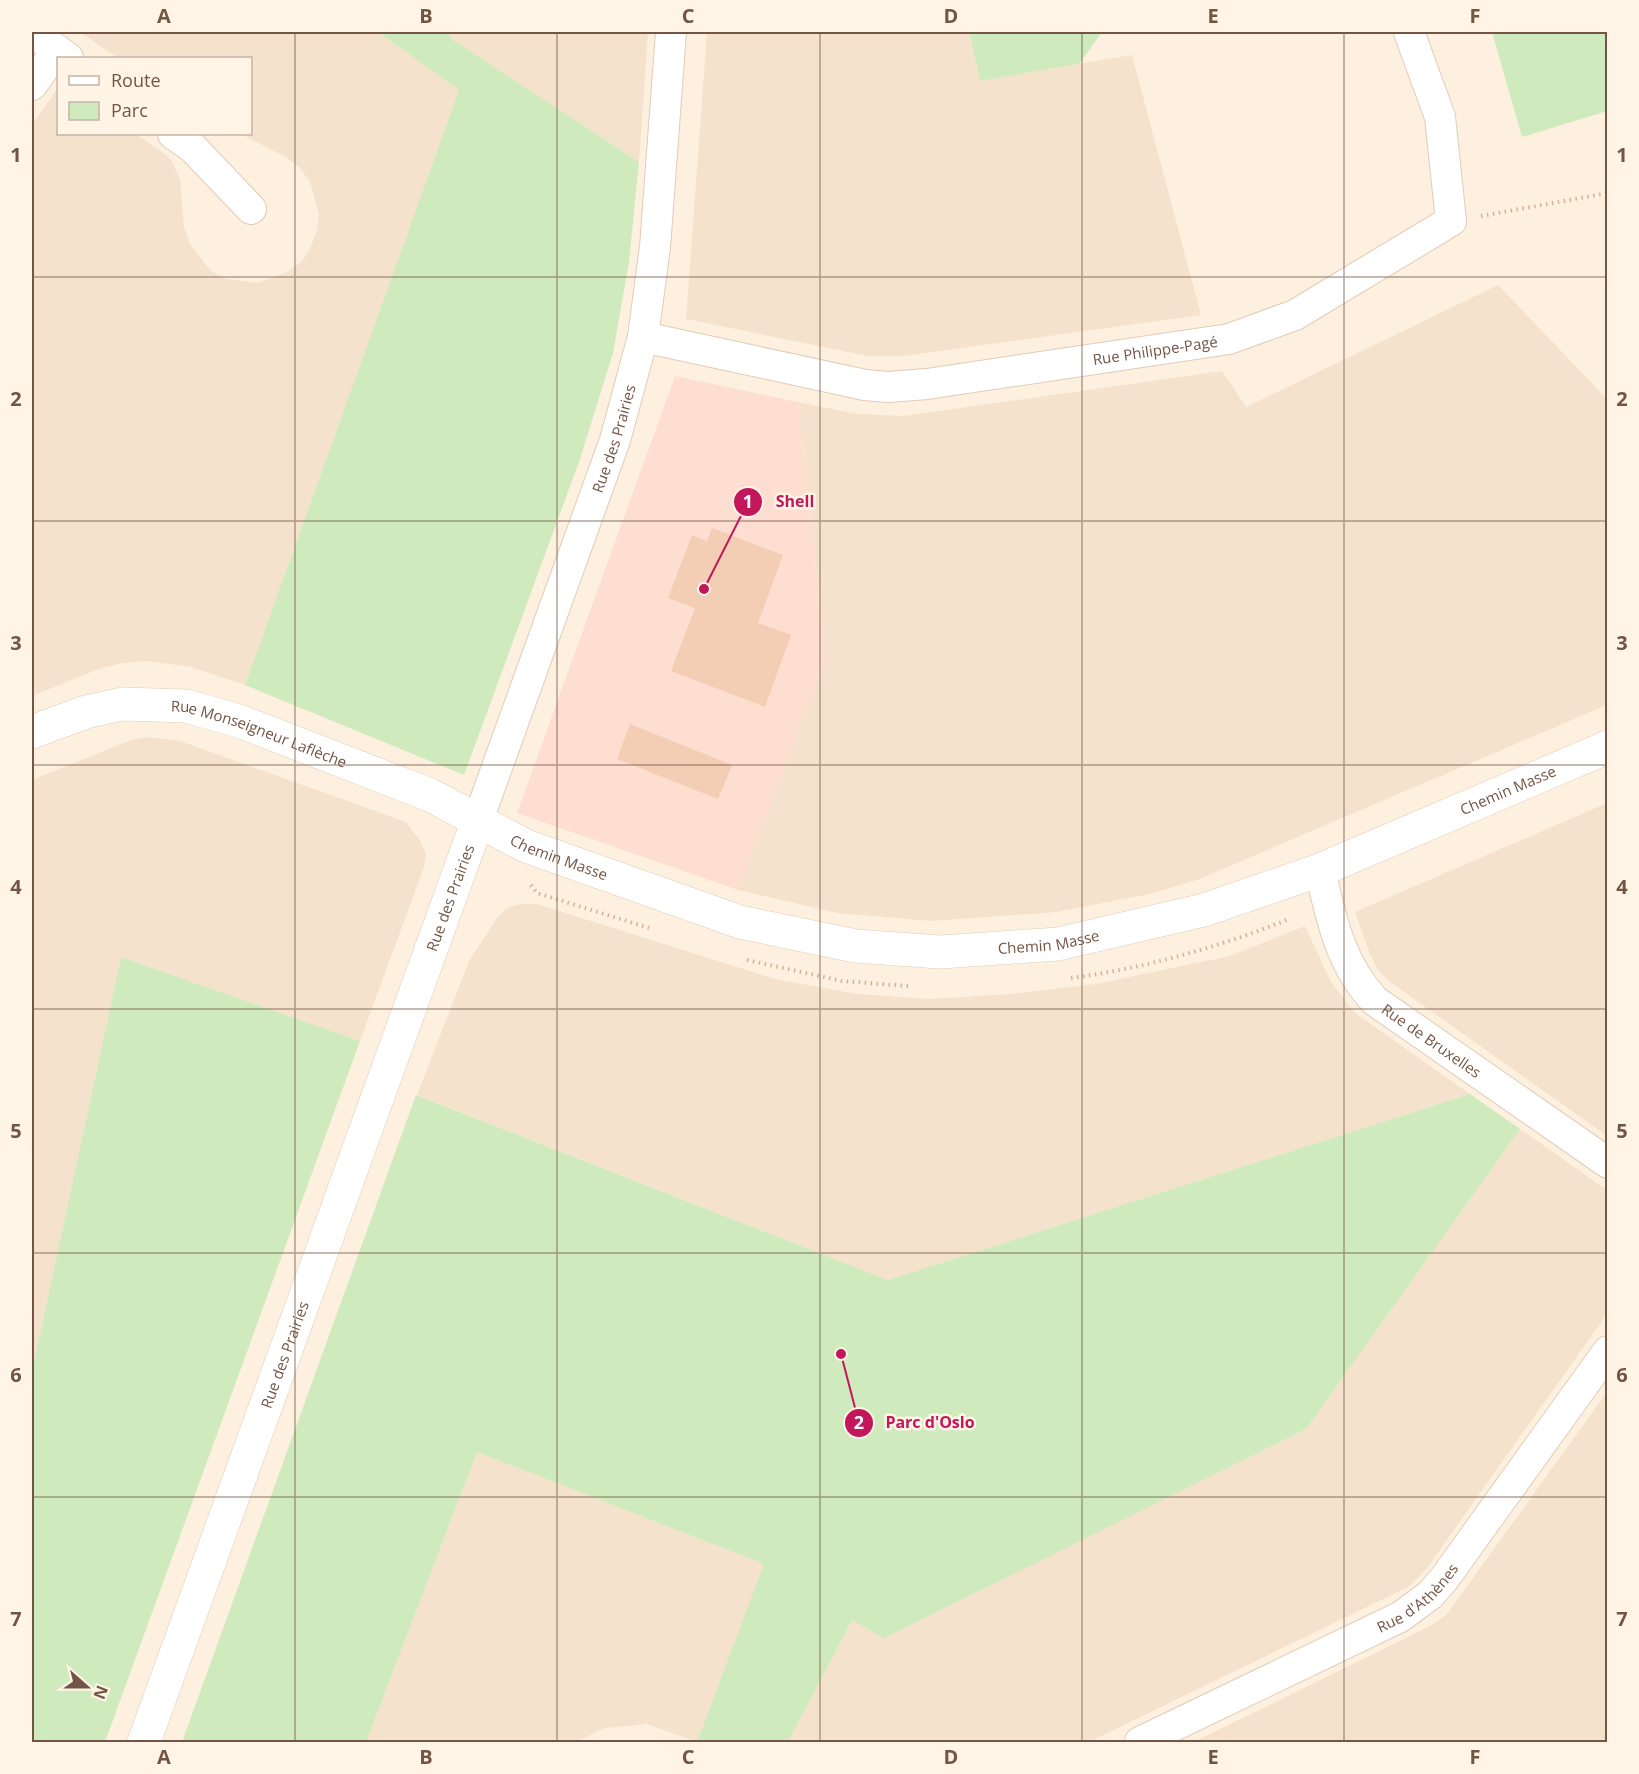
<svg xmlns="http://www.w3.org/2000/svg" width="1639" height="1774" font-family="'Open Sans',sans-serif">
  <rect width="100%" height="100%" fill="#fdf0de"/>
  <g fill="#f5e2cc">
    <polygon points="80,32 378,32 459,90 245,685 191,667 148,661 122,663 99,669 32,696 32,125 58,88 58,134 136,134 170,158 180,179 184,227 190,244 211,271 226,279 258,283 290,271 303,260 311,246 317,231 319,214 310,182 300,168 287,158 241,134 250,134 250,58 118,58"/>
    <polygon points="451,32 648,32 639,162 450,38"/>
    <polygon points="707,32 969,32 980,81 1132,55 1201,315 903,356 868,356 686,319"/>
    <polygon points="1498,285 1607,399 1607,705 1197,880 1149,894 1057,912 931,921 837,913 738,890 826,657 798,402 857,414 904,416 1222,371 1246,407"/>
    <polygon points="146,737 180,741 406,822 421,842 426,855 424,867 360,1041 121,957 32,1371 32,780 131,740"/>
    <polygon points="1607,803 1607,802 1607,1136 1390,982 1378,970 1370,954 1355,912"/>
    <polygon points="521,904 537,904 775,979 857,994 930,999 1011,994 1096,984 1230,956 1305,926 1331,982 1355,1013 1470,1094 888,1280 417,1095 469,961 497,918 507,908"/>
    <polygon points="1520,1129 1607,1190 1607,1314 1427,1568 1410,1586 1089,1742 788,1742 852,1620 1306,1429"/>
    <polygon points="1607,1392 1607,1742 1194,1742 1432,1625 1447,1614"/>
    <polygon points="477,1452 764,1564 697,1742 647,1724 605,1728 576,1742 366,1742"/>
  </g>
  <polygon fill="#feded1" points="675,376 798,402 826,657 738,890 517,813"/>
  <g fill="#cfeabc">
    <polygon points="378,32 451,32 450,38 639,162 629,262 613,353 580,459 464,775 245,685 459,90"/>
    <polygon points="969,32 1102,32 1079,64 980,81"/>
    <polygon points="1492,32 1607,32 1607,111 1522,137"/>
    <polygon points="121,957 360,1041 105,1742 32,1742 32,1371"/>
    <polygon points="1470,1094 1520,1129 1306,1429 884,1638 852,1620 788,1742 697,1742 764,1564 477,1452 366,1742 182,1742 416,1095 888,1280"/>
  </g>
  <g fill="#f3cdb4">
    <polygon points="712,528 783,555 758,623 791,635 765,707 671,671 695,608 668,598 692,535 707,541"/>
    <polygon points="630,724 732,765 718,799 617,759"/>
  </g>
  <g fill="none" stroke-linecap="round" stroke-linejoin="round">
    <defs>
      <g id="minor">
        <polyline points="32,32 68,58"/>
        <polyline points="32,85 57,50"/>
        <polyline points="173,134 192,147 251,209"/>
        <path id="s1" d="M643 337 865 385 888 387 927 384 1229 339 1295 315 1451 221 1440 117 1409 32"/>
        <path id="s2" d="M478 820 615 440 643 337 655 247 671 32"/>
        <path id="s3" d="M1320 870C1331 918 1340 964 1375 1001L1608 1163"/>
        <path id="s4" d="M1140 1742 1400 1617 1430 1595 1444 1579 1608 1351"/>
      </g>
      <g id="tertiary">
        <path id="s5" d="M32 732 86 712 122 704 186 706 239 721 430 795 526 846 740 922 855 946 940 952 1058 944 1204 910 1320 870 1608 747"/>
        <path id="s6" d="M144 1742 478 820"/>
      </g>
    </defs>
    <use href="#minor" stroke="#e1ccba" stroke-width="32"/>
    <use href="#tertiary" stroke="#e1ccba" stroke-width="34"/>
    <g stroke="#d7b098" stroke-width="4" stroke-dasharray="1.5 4.5" stroke-linecap="butt">
      <polyline points="1481,216 1608,193"/>
      <polyline points="531,885 537,893 649,928"/>
      <polyline points="747,960 842,981 908,986"/>
      <path d="M1071 978C1146 968 1219 947 1289 919"/>
    </g>
    <use href="#minor" stroke="#fff" stroke-width="30"/>
    <use href="#tertiary" stroke="#fff" stroke-width="33"/>
  </g>
  <path fill="none" stroke="#735546" stroke-width="1.5" stroke-opacity="0.55" d="M295 32V1742M557 32V1742M820 32V1742M1082 32V1742M1344 32V1742M32 277H1608M32 521H1608M32 765H1608M32 1009H1608M32 1253H1608M32 1497H1608"/>
  <g text-anchor="middle" dominant-baseline="central" stroke-width="5" stroke-linejoin="round" paint-order="stroke">
    <g font-size="15" fill="#735546" stroke="#fff4e5">
      <text stroke="none"><textPath href="#s1" startOffset="520">Rue Philippe-Pagé</textPath></text>
      <text stroke="none"><textPath href="#s2" startOffset="405">Rue des Prairies</textPath></text>
      <text stroke="none"><textPath href="#s5" startOffset="236">Rue Monseigneur Laflèche</textPath></text>
      <text stroke="none"><textPath href="#s5" startOffset="1552">Chemin Masse</textPath></text>
      <text stroke="none"><textPath href="#s5" startOffset="562">Chemin Masse</textPath></text>
      <text stroke="none"><textPath href="#s6" startOffset="898">Rue des Prairies</textPath></text>
      <text stroke="none"><textPath href="#s5" startOffset="1066">Chemin Masse</textPath></text>
      <text stroke="none"><textPath href="#s3" startOffset="213">Rue de Bruxelles</textPath></text>
      <text stroke="none"><textPath href="#s6" startOffset="412">Rue des Prairies</textPath></text>
      <text stroke="none"><textPath href="#s4" startOffset="314">Rue d'Athènes</textPath></text>
    </g>
  </g>
  <path fill="none" stroke="#c2185b" stroke-width="2" d="M704 589L748 502M841 1354L859 1423"/>
  <g fill="#c2185b" stroke="#fff4e5" stroke-width="2">
    <circle cx="704" cy="589" r="6"/>
    <circle cx="841" cy="1354" r="6"/>
    <circle cx="748" cy="502" r="15"/>
    <circle cx="859" cy="1423" r="15"/>
  </g>
  <g font-size="18" text-anchor="middle" font-weight="bold" fill="#fff">
    <text x="748" y="508">1</text>
    <text x="859" y="1429">2</text>
  </g>
  <g font-size="16" text-anchor="middle" font-weight="bold" fill="#c2185b" stroke="#fff4e5" stroke-width="5" stroke-linejoin="round" paint-order="stroke">
    <text x="795" y="507">Shell</text>
    <text x="930" y="1428">Parc d'Oslo</text>
  </g>
  <rect width="1639" height="1774" fill="none" stroke="#fff4e5" stroke-width="66"/>
  <rect x="57" y="57" width="195" height="78" fill="#fff4e5" stroke="#c7b4a5" stroke-width="1.5"/>
  <rect x="69" y="76" width="30" height="9" fill="#ffffff" stroke="#c7b4a5" stroke-width="1.5"/>
  <text x="111" y="87" font-size="18" fill="#735546">Route</text>
  <rect x="69" y="102" width="30" height="18" fill="#cfeabc" stroke="#c7b4a5" stroke-width="1.5"/>
  <text x="111" y="117" font-size="18" fill="#735546">Parc</text>
  <g transform="translate(87 1687) rotate(111)" stroke="#fff4e5" stroke-width="4.5" paint-order="stroke">
  <path d="M0-4.5L10 22L0 15L-10 22Z" fill="#735546"/>
  <text y="-9" font-size="16" font-weight="bold" text-anchor="middle" fill="#735546">N</text>
  </g>
  <rect x="33" y="33" width="1573" height="1708" fill="none" stroke="#735546" stroke-width="2"/>
  <g font-size="20" text-anchor="middle" font-weight="bold" fill="#735546">
    <text x="164" y="23">A</text>
    <text x="426" y="23">B</text>
    <text x="688" y="23">C</text>
    <text x="951" y="23">D</text>
    <text x="1213" y="23">E</text>
    <text x="1475" y="23">F</text>
    <text x="16" y="162">1</text>
    <text x="1622" y="162">1</text>
    <text x="16" y="406">2</text>
    <text x="1622" y="406">2</text>
    <text x="16" y="650">3</text>
    <text x="1622" y="650">3</text>
    <text x="16" y="894">4</text>
    <text x="1622" y="894">4</text>
    <text x="16" y="1138">5</text>
    <text x="1622" y="1138">5</text>
    <text x="16" y="1382">6</text>
    <text x="1622" y="1382">6</text>
    <text x="16" y="1626">7</text>
    <text x="1622" y="1626">7</text>
    <text x="164" y="1764">A</text>
    <text x="426" y="1764">B</text>
    <text x="688" y="1764">C</text>
    <text x="951" y="1764">D</text>
    <text x="1213" y="1764">E</text>
    <text x="1475" y="1764">F</text>
  </g>
</svg>
